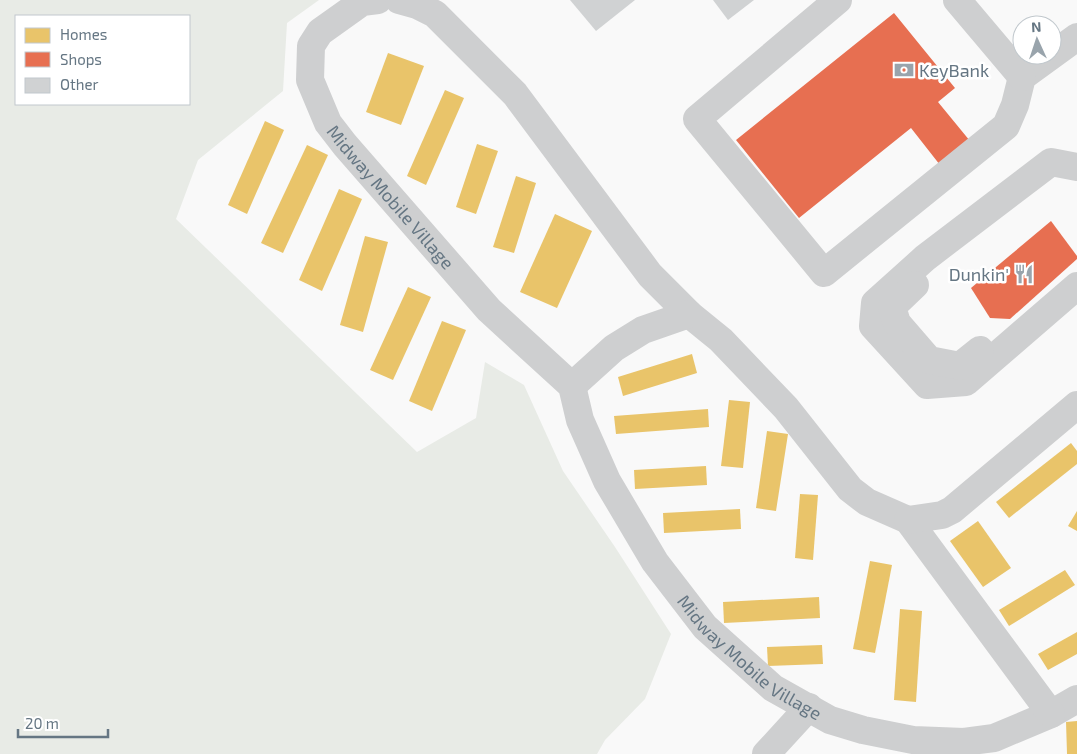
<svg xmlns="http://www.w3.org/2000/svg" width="1077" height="754" font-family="'Exo 2',sans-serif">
  <rect width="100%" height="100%" fill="#f9f9f9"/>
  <path fill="#e8ebe6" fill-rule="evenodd" d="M0 0H319L287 23 283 91 198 160 176 219 417 452 476 418 485 362 524 385 563 471 615 547 671 634 645 699 605 740 597 754H0ZM189 16V104H16V16Z"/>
  <g fill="#e9c46a">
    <polygon points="388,53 424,66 401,125 366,112"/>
    <polygon points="445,90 464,98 426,185 407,176"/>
    <polygon points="265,121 284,130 247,214 228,205"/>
    <polygon points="477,144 498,151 476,214 456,207"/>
    <polygon points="307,145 328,155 283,253 261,243"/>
    <polygon points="516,176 536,183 514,253 493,247"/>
    <polygon points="339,189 362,199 322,291 299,280"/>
    <polygon points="555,214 592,231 557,308 520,292"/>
    <polygon points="365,236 388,242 363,332 340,325"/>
    <polygon points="408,287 431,297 393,380 370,370"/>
    <polygon points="442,321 466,330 432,411 409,401"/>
    <polygon points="692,354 697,373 623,396 618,377"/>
    <polygon points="729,400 750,402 743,468 721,466"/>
    <polygon points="708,409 709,427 616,434 614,416"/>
    <polygon points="767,431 788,434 776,511 756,508"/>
    <polygon points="1071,443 1077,451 1077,464 1009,518 996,502"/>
    <polygon points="706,466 707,485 635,489 634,470"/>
    <polygon points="800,494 818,495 813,560 795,558"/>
    <polygon points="740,509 741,529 664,533 663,513"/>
    <polygon points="1077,511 1077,531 1068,526"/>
    <polygon points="978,521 1011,568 983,587 950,541"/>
    <polygon points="870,561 892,565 875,653 853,649"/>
    <polygon points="1065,570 1075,585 1009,626 999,610"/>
    <polygon points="819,597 820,618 724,623 723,602"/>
    <polygon points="900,609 922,611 916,702 894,700"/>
    <polygon points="1077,632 1077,654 1048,670 1038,654"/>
    <polygon points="822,645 823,664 768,666 767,647"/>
    <polygon points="1077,721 1077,754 1067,754 1066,722"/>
  </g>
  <g fill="#e76f51">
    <polygon points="894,13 955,88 938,102 970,141 940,165 911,128 799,218 736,140"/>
    <polygon points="1051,221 1077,256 1077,259 1010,319 990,318 971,288"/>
  </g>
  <g fill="#d0d2d3">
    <polygon points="570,0 635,0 596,31"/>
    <polygon points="713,0 754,0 728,20"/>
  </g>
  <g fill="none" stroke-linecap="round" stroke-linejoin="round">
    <g stroke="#cecfd0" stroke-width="28">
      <path id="s1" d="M378 0 362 2 320 32 311 46 310 80 328 123 345 145 489 310 572 386 580 420 607 481 655 562 705 627 773 688 830 720 863 730 913 740 964 742 994 738 1051 714 1077 699"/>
      <polyline points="399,0 417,5 435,14 515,94 650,275 689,314 721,340 786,408 850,489 867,502 908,520 1051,714"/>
      <polyline points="838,0 697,119 824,273 1006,126 1015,105 1022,77 1077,37"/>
      <polyline points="957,0 1022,77"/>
      <polyline points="1077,167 1051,162 925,258 875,303 873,326 927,385 966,382 1077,286"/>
      <polyline points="915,285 892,307 897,323 929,360 960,366 980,350"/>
      <polyline points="572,386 614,348 643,330 689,314"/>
      <polyline points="908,520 942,515 952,510 1077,405"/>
      <polyline points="766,754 809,707"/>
    </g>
  </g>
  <defs>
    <symbol id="bank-bare" viewBox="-9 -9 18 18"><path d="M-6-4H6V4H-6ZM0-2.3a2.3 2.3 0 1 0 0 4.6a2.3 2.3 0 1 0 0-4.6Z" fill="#99a4ac" stroke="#fff" stroke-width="2.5" paint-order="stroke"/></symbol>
    <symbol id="restaurant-bare" viewBox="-9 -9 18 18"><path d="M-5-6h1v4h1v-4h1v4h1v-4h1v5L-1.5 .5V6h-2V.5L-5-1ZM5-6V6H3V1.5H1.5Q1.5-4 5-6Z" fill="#99a4ac" stroke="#fff" stroke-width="2.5" paint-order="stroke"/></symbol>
  </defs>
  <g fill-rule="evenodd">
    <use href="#bank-bare" x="890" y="56" width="28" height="28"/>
    <use href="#restaurant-bare" x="1010" y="260" width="28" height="28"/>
  </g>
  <g text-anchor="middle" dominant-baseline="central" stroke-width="5" stroke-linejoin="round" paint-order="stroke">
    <g font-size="18" fill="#657683" stroke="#fff" text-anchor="start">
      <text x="919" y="70">KeyBank</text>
      <text x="1009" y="274" text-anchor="end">Dunkin'</text>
    </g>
    <g font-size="18" fill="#657683" stroke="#fff">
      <text stroke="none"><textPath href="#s1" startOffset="262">Midway Mobile Village</textPath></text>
      <text stroke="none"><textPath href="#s1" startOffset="856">Midway Mobile Village</textPath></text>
    </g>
  </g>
  <rect x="15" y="15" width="175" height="90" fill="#ffffff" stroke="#c1c8cd"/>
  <rect x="25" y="28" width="25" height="15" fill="#e9c46a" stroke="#c1c8cd"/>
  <text x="60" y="40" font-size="15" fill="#657683">Homes</text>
  <rect x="25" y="52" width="25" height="15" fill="#e76f51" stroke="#c1c8cd"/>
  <text x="60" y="65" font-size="15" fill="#657683">Shops</text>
  <rect x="25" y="78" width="25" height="15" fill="#d0d2d3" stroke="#c1c8cd"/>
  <text x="60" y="90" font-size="15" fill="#657683">Other</text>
  <g transform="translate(1037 40) rotate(357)"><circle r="24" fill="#ffffff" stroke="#c1c8cd"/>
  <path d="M0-4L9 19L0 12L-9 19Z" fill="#99a4ac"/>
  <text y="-8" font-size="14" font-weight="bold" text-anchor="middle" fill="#657683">N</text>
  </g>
  <path d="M18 729v8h90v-8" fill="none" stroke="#657683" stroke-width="2.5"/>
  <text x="25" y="729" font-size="15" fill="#657683" stroke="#ffffff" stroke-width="4" paint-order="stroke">20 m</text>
</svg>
